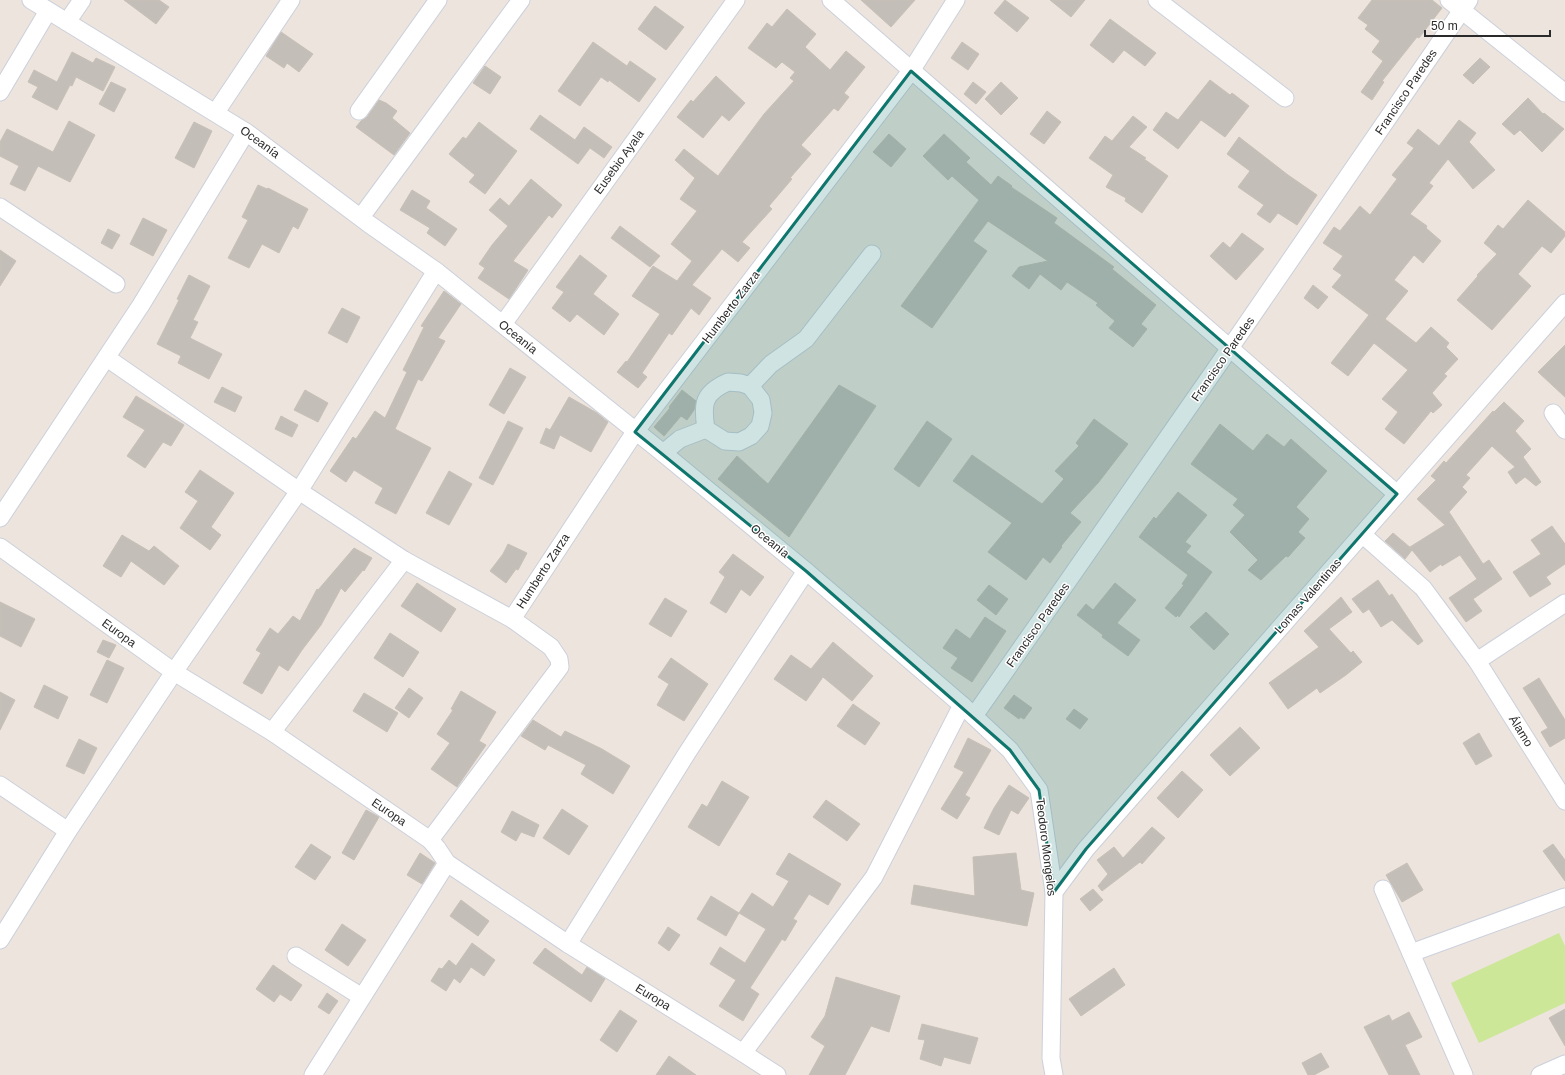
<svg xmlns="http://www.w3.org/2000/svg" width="1565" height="1075" font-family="Arial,sans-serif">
  <rect width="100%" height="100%" fill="#ece4dd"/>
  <polygon fill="#cce797" points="1559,933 1565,946 1565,1003 1479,1043 1451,983"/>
  <g fill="#c4beb9" stroke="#c7c0b7">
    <polygon points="124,0 159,0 169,7 156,24"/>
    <polygon points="861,0 915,0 891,27"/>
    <polygon points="1005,0 1029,18 1017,32 994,13"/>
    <polygon points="1050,0 1085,0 1071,17"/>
    <polygon points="1372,0 1432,0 1442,8 1419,38 1417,37 1382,81 1384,82 1372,100 1361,92 1383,61 1372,52 1380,41 1365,29 1368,25 1358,18"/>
    <polygon points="655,6 684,27 666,50 638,29"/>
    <polygon points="787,9 816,34 805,47 830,70 846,51 865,67 844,93 849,97 838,111 834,108 801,145 811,154 790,178 792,179 769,206 772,209 742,242 750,248 738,262 722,249 692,285 711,298 699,315 691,308 672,335 669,333 642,373 647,377 638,388 617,372 626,361 627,362 660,314 632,296 653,266 677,281 692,261 671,244 697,211 680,199 695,178 675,160 684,149 718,176 764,114 794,81 790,78 795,72 782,62 776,68 748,48 767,23 772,27"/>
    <polygon points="1110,19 1156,53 1145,66 1124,50 1113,63 1090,45"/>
    <polygon points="281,32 313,54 299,72 287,63 284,68 266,56"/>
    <polygon points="593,42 627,66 630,61 656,79 639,102 609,80 608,82 601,77 580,106 558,91"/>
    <polygon points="962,42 979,54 968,70 951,58"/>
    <polygon points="72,52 93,63 96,58 115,67 103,91 76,77 72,86 70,85 57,110 32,97 38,87 28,82 34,70 57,82"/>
    <polygon points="1480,58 1490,67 1473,84 1463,75"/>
    <polygon points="485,66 501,77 490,94 473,83"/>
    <polygon points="716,76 745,103 729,121 722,115 703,138 677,117 691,100 693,102"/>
    <polygon points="1210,80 1230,95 1232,93 1249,106 1225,137 1201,120 1178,149 1153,130 1166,112 1178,120"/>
    <polygon points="111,82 126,89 114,112 99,104"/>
    <polygon points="973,82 986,92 976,104 964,94"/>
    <polygon points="1001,82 1018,98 1001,115 985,99"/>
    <polygon points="1528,98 1543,114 1544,113 1564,129 1542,152 1520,130 1514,135 1502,124"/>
    <polygon points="379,100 386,103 397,111 392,118 410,133 394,155 356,127 361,121 367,117"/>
    <polygon points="1047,111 1061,122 1044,144 1030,134"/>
    <polygon points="540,115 575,140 584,127 612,147 604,158 590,148 578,164 530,129"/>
    <polygon points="1133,116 1147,127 1129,147 1146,158 1144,159 1168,176 1142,213 1125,201 1126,198 1106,187 1113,175 1089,158 1105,136 1112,141"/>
    <polygon points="1459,120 1476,133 1469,142 1495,170 1473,189 1448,159 1429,183 1433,186 1410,214 1427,226 1426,228 1441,241 1423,263 1414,255 1394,280 1408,291 1385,319 1416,343 1431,327 1449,343 1446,347 1458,359 1444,374 1447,376 1432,393 1442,405 1433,413 1431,411 1404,444 1385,429 1398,412 1382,399 1408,370 1374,343 1348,376 1331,363 1369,315 1332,287 1342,275 1333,269 1343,256 1323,243 1334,227 1340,231 1360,206 1370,215 1397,179 1392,175 1414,148 1407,143 1418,129 1439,146"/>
    <polygon points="69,121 95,135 70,182 38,166 25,191 10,184 19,166 0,156 0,142 7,129 53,152"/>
    <polygon points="194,122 212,131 194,168 175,158"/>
    <polygon points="479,122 517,151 485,194 469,182 475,175 449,154 463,137 466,139"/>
    <polygon points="889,134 906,149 891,167 873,152"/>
    <polygon points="944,134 970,158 966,162 991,185 998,176 1012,186 1011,187 1057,218 1054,223 1114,267 1112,269 1156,305 1141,324 1147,329 1133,347 1109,328 1115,321 1096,305 1098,303 1067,282 1061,290 1040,274 1029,289 1012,276 1019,267 1048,261 988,221 973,241 987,251 932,328 901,306 979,200 952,176 948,180 923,156"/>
    <polygon points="1239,137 1288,175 1317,195 1297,225 1278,213 1270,223 1257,214 1264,205 1238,187 1250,171 1227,154"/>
    <polygon points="531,179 562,205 552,218 549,215 513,261 528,270 509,299 478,278 485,268 479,264 492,245 508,226 489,210 500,198 509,206"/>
    <polygon points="258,185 267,189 268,188 308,209 298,229 293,226 279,253 262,244 249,268 228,258 248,220 242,217"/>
    <polygon points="412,190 430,201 426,208 457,229 445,246 427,233 430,228 400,210"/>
    <polygon points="1528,200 1565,232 1565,236 1551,253 1542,246 1518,274 1531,286 1492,330 1457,300 1478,276 1477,275 1497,254 1484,243 1498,225 1503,229"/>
    <polygon points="143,218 167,230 153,256 130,244"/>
    <polygon points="620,226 660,256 650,267 611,238"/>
    <polygon points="108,229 120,235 112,249 101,243"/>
    <polygon points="1242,233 1264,249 1236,280 1210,256 1223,242 1230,248"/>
    <polygon points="0,250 16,261 0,286"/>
    <polygon points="580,255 607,276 593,294 619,314 604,335 577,314 570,322 552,308 564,292 556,287"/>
    <polygon points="189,275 210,286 193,320 198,322 190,338 222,354 209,379 178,363 181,356 157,344 179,300 177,299"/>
    <polygon points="1313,285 1328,297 1318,309 1304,298"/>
    <polygon points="444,291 461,304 438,338 445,341 422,381 418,379 395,429 431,448 396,514 375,503 383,488 354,470 346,482 330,471 353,437 356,439 375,411 385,418 407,372 403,370 424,327 421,326"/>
    <polygon points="342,308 360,317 347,343 328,333"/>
    <polygon points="1565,345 1565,397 1538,372"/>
    <polygon points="510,368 526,377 504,414 489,405"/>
    <polygon points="839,385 876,406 789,537 718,479 737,456 768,484"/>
    <polygon points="222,387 242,397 235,412 214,402"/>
    <polygon points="305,390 328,403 318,422 294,410"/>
    <polygon points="682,390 696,401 694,410 687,420 681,416 664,436 654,427 670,408 669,407"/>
    <polygon points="136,396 184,425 171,446 163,442 145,468 127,456 145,430 123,417"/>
    <polygon points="569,397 597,413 608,422 591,452 560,435 554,449 540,443 546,428 550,430"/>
    <polygon points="1504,402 1524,421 1515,431 1531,449 1523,457 1541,482 1536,486 1525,477 1516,484 1508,472 1515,467 1492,446 1466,475 1470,478 1462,487 1467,492 1449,512 1483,564 1489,560 1502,579 1473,599 1482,611 1466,622 1449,598 1477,579 1460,555 1442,566 1441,564 1430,572 1412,550 1405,559 1385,541 1393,533 1412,549 1410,547 1445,525 1417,499 1436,480 1431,476 1444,461 1446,463 1493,411 1494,412"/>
    <polygon points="281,416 298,425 292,437 275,429"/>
    <polygon points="1094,419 1128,444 1098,483 1070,513 1081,522 1061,546 1062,547 1050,563 1043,557 1026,580 988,552 1012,523 953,481 972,455 1042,504 1064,479 1055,471 1079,446 1076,443"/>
    <polygon points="508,421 523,428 493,485 479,478"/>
    <polygon points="927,421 952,439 919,487 894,469"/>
    <polygon points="1220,424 1253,451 1267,434 1284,447 1291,439 1327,471 1296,507 1309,519 1298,532 1305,538 1288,557 1286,556 1261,580 1248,570 1258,560 1230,532 1245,515 1233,505 1238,499 1191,464"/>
    <polygon points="200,470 234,493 211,527 221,535 210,550 180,528 198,501 185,492"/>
    <polygon points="449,471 472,484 449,525 426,513"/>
    <polygon points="1178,492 1207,515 1185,542 1191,546 1186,552 1212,572 1179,617 1178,615 1176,617 1165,608 1184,585 1182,584 1188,575 1139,537 1154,517 1156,519"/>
    <polygon points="1552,526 1565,544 1565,564 1546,577 1551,584 1530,597 1513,572 1541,554 1531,540"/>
    <polygon points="122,535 149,551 154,546 179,566 164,585 131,561 121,577 103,566"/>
    <polygon points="508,544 527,553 518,570 516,569 506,583 490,571 503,554"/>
    <polygon points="354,548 372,558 364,571 363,570 345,592 341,588 321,625 302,650 288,671 279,665 262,694 243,683 261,653 256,650 270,628 278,634 293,616 300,621 317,589 318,590"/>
    <polygon points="733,554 764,577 750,596 741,589 726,613 710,603 725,577 719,572"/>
    <polygon points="1378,580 1389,596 1392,594 1423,641 1418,645 1392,620 1381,627 1369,609 1363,613 1352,599"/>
    <polygon points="417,583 456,609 441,632 401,606"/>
    <polygon points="1115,583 1136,600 1117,623 1140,640 1128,656 1102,637 1103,635 1077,615 1086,604 1093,610"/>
    <polygon points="989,585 1008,599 996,615 977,600"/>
    <polygon points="1341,597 1352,612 1329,629 1351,653 1353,651 1362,662 1346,675 1320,693 1317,688 1288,709 1269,683 1319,647 1304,631"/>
    <polygon points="665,598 687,611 671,637 649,624"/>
    <polygon points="0,602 35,619 21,647 0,636"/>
    <polygon points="1206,612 1229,634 1214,650 1190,627"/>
    <polygon points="985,617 1006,631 972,682 951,668 958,658 943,648 956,629 970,639"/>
    <polygon points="390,633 419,652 403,677 374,658"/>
    <polygon points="103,640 116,645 109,658 97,652"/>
    <polygon points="833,642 873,676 852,701 823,677 806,701 774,679 791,655 811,669"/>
    <polygon points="671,658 708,684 684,721 657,705 669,684 658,677"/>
    <polygon points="107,660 124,668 107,703 90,695"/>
    <polygon points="1539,678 1565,720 1565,738 1550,747 1541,732 1548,728 1523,688"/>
    <polygon points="44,685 68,697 58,719 34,707"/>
    <polygon points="409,688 423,698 409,718 395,708"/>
    <polygon points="461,691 496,712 479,741 486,745 457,787 431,769 450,743 437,734 453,710 451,709"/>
    <polygon points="0,692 15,700 0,730"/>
    <polygon points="364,693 398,713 387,732 353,711"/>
    <polygon points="1014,695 1032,708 1024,719 1020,717 1019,719 1004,708"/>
    <polygon points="853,704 880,723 865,745 837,726"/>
    <polygon points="1074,709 1088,719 1080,729 1066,719"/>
    <polygon points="533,720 561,737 565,731 602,749 630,766 613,794 581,774 586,765 548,745 545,750 521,736"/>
    <polygon points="1240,727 1260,748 1230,776 1210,755"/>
    <polygon points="1479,733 1492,756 1476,765 1463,743"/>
    <polygon points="968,738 991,750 965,795 970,798 957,819 941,809 964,772 954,767"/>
    <polygon points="79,739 97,748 84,774 66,766"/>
    <polygon points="1182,771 1203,790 1178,818 1157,798"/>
    <polygon points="722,781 749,797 719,846 688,827 702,804 707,807"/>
    <polygon points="1009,785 1029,798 1018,814 1011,810 999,835 984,828 994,808"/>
    <polygon points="826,800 860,824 847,841 813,817"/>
    <polygon points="562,809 588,826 569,855 543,838"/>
    <polygon points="366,810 379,817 354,860 342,853"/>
    <polygon points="512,811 539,825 534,837 521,832 516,841 501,832"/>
    <polygon points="1152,827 1165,838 1142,864 1140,862 1102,891 1098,886 1108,874 1097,860 1114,847 1123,858"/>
    <polygon points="311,844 331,857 315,880 295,867"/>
    <polygon points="1553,844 1565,860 1565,881 1543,851"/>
    <polygon points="420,853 435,863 422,884 407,875"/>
    <polygon points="789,853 841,884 828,905 809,894 793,919 797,921 785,941 782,939 750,988 759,994 743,1021 719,1006 736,980 710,964 720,947 745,963 766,929 739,913 752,893 773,907 789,881 776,874"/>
    <polygon points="1016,853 1021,890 1034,893 1027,926 911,904 914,885 975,896 973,857"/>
    <polygon points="1407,863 1423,890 1402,902 1386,875"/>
    <polygon points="1093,889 1103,900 1090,911 1080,899"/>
    <polygon points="711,896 739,913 726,936 697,919"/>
    <polygon points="461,900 489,921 478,936 450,916"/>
    <polygon points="342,924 366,940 348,966 325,950"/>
    <polygon points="668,927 680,935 669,951 658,943"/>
    <polygon points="472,943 495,960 484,976 471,967 460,983 454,978 446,991 431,981 439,968 442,969 449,960 456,966"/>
    <polygon points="545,948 582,975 587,967 605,979 591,1002 533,963"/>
    <polygon points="273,965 302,985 291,1001 280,994 274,1002 256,989"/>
    <polygon points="1114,968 1125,985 1081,1016 1069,999"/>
    <polygon points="836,977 900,996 893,1019 889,1032 871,1026 845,1075 809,1075 825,1046 811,1037 825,1016"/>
    <polygon points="327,993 338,1001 329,1014 318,1007"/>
    <polygon points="1565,1009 1565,1046 1549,1018"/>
    <polygon points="620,1010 637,1021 617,1052 600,1040"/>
    <polygon points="1409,1012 1422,1037 1405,1045 1420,1075 1389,1075 1364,1027 1389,1015 1392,1021"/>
    <polygon points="922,1024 978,1038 970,1064 944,1057 941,1066 920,1059 925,1040 918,1039"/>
    <polygon points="1321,1053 1329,1067 1314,1075 1308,1075 1302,1063"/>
    <polygon points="669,1056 696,1075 656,1075"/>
  </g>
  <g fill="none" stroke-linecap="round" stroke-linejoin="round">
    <defs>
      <g id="minor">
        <polyline points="31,0 246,132 369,224 436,271 663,453 806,571 962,705 1010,750 1039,790 1054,892 1051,1058 1054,1075"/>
        <polyline points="831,0 1397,494"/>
        <polyline points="1157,0 1285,98"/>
        <polyline points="1449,0 1565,93"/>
        <polyline points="67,22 82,0"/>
        <polyline points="0,92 48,11"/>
        <polyline points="359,111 438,0"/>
        <polyline points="216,112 291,0"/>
        <polyline points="0,207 116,284"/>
        <polyline points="361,217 521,0"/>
        <polyline points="503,324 736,0"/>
        <polyline points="107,358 299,491 404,560 512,619 551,647 559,659 560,667 430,840"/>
        <path d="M728 382 741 383 750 386 761 400 763 413 760 426 751 436 739 442 725 441 706 429C702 404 703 393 728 382Z"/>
        <polyline points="750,386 771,364 806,339 872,254"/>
        <polyline points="1553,413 1565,430"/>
        <polyline points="663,453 680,439 706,429"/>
        <polyline points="0,518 141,305 246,132"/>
        <polyline points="1363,535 1423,588 1477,661 1565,801"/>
        <polyline points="0,547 174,672 272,732 430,840 437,848 447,863 568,944 743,1053 777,1075"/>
        <polyline points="512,619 635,432 911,71 956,0"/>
        <polyline points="1477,661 1565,603"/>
        <polyline points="974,716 1230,348 1469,0"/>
        <polyline points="272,732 404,560"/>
        <polyline points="0,785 68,831"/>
        <polyline points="1383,889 1464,1075"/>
        <polyline points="1054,892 1086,849 1565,303"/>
        <polyline points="0,940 68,831 174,672 299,491 436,271"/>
        <polyline points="568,944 687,753 806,571"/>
        <polyline points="1411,953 1565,897"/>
        <polyline points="296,956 362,997"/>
        <polyline points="743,1053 874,877 962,705"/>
        <polyline points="313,1075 447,863"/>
        <polyline points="1540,1075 1565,1064"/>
      </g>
    </defs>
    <use href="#minor" stroke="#cbd0db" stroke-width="19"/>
    <use href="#minor" stroke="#fff" stroke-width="17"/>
  </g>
  <path fill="#0f766e" fill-opacity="0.2" stroke="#0f766e" stroke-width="3" stroke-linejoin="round" d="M911 71 1397 494 1086 849 1054 892 1039 790 1010 750 806 571 635 432Z"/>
  <g text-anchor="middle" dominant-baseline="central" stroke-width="3" stroke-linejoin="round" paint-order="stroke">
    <g font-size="12" fill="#2a2a2a" stroke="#fff">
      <text transform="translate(1406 92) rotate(-56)">Francisco Paredes</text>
      <text transform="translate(260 142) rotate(36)">Oceanía</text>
      <text transform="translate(619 162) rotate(-54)">Eusebio Ayala</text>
      <text transform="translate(731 307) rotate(-53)">Humberto Zarza</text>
      <text transform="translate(518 337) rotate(39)">Oceanía</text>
      <text transform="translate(1223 359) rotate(-55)">Francisco Paredes</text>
      <text transform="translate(770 541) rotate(39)">Oceanía</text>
      <text transform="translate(543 571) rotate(-57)">Humberto Zarza</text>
      <text transform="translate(1308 596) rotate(-49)">Lomas Valentinas</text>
      <text transform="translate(1038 625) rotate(-55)">Francisco Paredes</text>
      <text transform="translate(119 633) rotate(36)">Europa</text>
      <text transform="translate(1521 731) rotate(58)">Álamo</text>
      <text transform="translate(389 812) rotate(34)">Europa</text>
      <text transform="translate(1046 847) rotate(83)">Teodoro Mongelos</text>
      <text transform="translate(653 997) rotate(32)">Europa</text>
    </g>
  </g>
  <path d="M1425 30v6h125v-6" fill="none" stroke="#2a2a2a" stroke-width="2"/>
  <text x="1431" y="30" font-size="12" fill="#2a2a2a" stroke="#ffffff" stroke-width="3" paint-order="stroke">50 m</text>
</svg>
